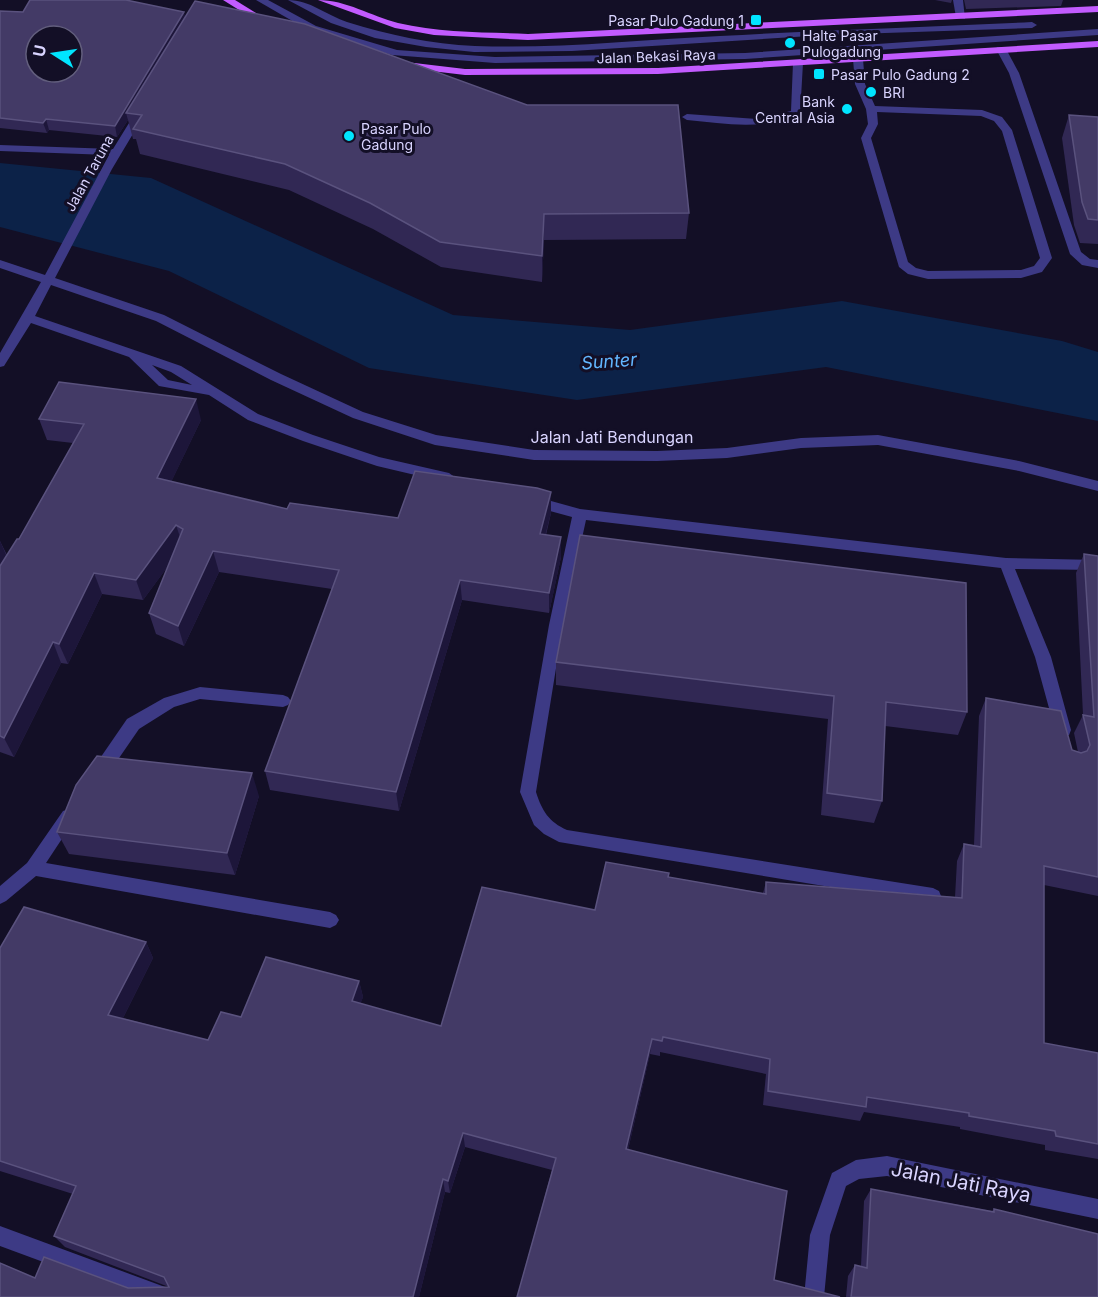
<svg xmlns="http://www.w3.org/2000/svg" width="1098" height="1297" font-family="Inter,sans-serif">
  <rect width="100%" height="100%" fill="#130f26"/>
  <polygon fill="#0c2248" points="0,163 151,178 453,315 630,330 842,301 1062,341 1098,352 1098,421 826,367 577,400 369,368 169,271 0,227"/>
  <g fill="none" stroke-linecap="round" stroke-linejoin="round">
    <g fill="#3d3a85" fill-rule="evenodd">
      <polygon points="256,0 268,0 316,26 397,50 495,57 745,53 1098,29 1098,35 745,59 495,63 392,55 308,30"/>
      <path d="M288 0C310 0 326 15 347 22 389 35 431 44 475 46 557 49 638 40 720 36 824 30 928 27 1032 22L1037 25 1032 28 826 35 572 51 474 52 426 47 375 38 331 23Z"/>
      <polygon points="953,0 963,0 965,19 956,17"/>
      <polygon points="997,47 1005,47 1019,73 1081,252 1090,259 1098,260 1098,268 1082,265 1070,254 1009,73 996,49"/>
      <path d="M858 56 863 59 865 84 875 106 982 110 1002 117 1012 130 1052 258 1042 272 1021 278 928 279 908 274 899 267 861 138 868 124 866 109 855 84 853 59ZM877 112 981 116 994 121 1002 131 1040 258 1034 266 1021 270 928 271 916 268 908 262 871 138 878 124Z"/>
      <path d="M798 60 803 63 800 115C763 130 726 124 687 120L682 117 687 114 757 119 791 111 793 63Z"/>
      <path d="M141 109 146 112 112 169 55 278 164 315 281 374 363 412 436 435 534 450 657 451 727 448 801 438 878 435 1019 461 1098 481V491L1019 471 878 445 801 448 727 458 657 461 534 460 435 445 353 418 271 380 156 321 51 285 35 316 181 366 258 414 313 435 379 457 449 473 456 478 449 483 377 466 303 441 248 420 209 395 159 386 129 357 31 323 4 366 0 367V353L41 282 0 268V260L45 275 109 155 0 151V145L113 149 137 110ZM152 365 171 372 192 385 168 380Z"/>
      <path d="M533 496 580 509 1006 558 1098 560V570L1015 569 1051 657 1071 730 1069 735 1063 736 1057 735 1055 730 1035 657 1001 568 586 520 563 625 536 792C542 811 549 822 567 830L933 888 939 891 941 896 939 901 933 904 559 842 544 834 534 825 520 792 549 625 572 517 528 505 526 501 528 497Z"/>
      <polygon points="200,687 283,695 288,697 291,701 288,705 283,707 200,699 174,707 139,729 106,777 100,779 94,777 92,772 94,767 127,719 164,698"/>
      <polygon points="69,809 75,811 77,816 46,863 330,912 336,915 339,920 336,925 330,928 36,876 6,901 0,904 0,886 27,863 63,811"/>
      <polygon points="887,1156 1098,1199 1098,1219 887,1176 859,1179 846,1186 830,1235 824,1297 804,1297 810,1235 832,1173 856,1160"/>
      <polygon points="0,1226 165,1287 172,1290 175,1297 138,1297 0,1246"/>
    </g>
    <g fill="#c25bff" fill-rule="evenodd">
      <polygon points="223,0 235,0 269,21 260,23"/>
      <path d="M318 0C346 0 371 16 398 23 440 33 485 32 528 34L1098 6V12L528 40 434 35 395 28Z"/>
      <polygon points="1098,41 1098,47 658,74 465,75 406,68 401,65 406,62 465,69 658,68"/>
    </g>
  </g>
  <g fill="#312854">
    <polygon points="935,0 952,0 951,3"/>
    <polygon points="964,0 1063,0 1061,6 966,9"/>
    <polygon points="0,11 23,12 185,17 689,213 686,239 544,240 542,282 441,267 373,229 289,190 140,154 136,139 133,139 128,120 117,137 49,130 47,133 0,128"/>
    <polygon points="1069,115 1098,117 1098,244 1080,243 1074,225 1062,138"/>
    <polygon points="39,419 201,420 171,482 287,509 398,518 551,492 551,513 546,535 561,557 549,613 462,600 399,811 270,790 265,771 332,589 219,572 184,646 156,634 149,613 168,566 143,600 102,594 68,664 61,663 14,757 0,752 0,541 7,555 19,539 73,443 47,440"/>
    <polygon points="1084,554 1098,556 1098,896 1044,885 1044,1043 1098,1053 1098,1159 1045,1150 1045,1145 960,1129 960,1127 864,1112 860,1121 763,1105 766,1074 660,1052 660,1056 650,1054 628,1150 517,1297 552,1170 465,1147 450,1193 445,1192 419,1297 0,1297 35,1278 128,1288 169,1287 65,1247 54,1236 73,1194 0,1171 0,948 146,942 153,958 123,1018 208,1040 241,1017 359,981 363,997 360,1004 441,1026 595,910 669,877 763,893 766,882 955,897 957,861 964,844 974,845 979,716 986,698 1072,750 1078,752 1074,733 1083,715 1076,573"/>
    <polygon points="556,662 967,712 958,735 885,726 882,801 874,823 821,815 828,719 556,685"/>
    <polygon points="259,796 235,875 69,854 57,832"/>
    <polygon points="871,1189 992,1211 994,1209 1098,1297 846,1297 848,1276 855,1265 861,1266 864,1201"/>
  </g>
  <g fill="#1d163a">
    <polygon points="184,12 187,23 126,113 128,120 117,137 115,126"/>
    <polygon points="46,119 49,130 47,133 43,123"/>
    <polygon points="544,214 544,240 542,282 542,256"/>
    <polygon points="196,399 201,420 163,499 157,478"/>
    <polygon points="551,492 551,513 540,555 540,534"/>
    <polygon points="176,525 183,546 143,600 136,580"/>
    <polygon points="561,537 561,557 549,613 549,593"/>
    <polygon points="0,541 7,557 0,569"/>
    <polygon points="213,551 219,572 184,646 178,626"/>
    <polygon points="94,573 102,594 68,664 59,644"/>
    <polygon points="460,580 462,600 399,811 396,792"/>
    <polygon points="53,642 61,663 14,757 4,738"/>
    <polygon points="252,773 259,796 235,875 227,853"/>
    <polygon points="146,942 153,958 117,1030 108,1015"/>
    <polygon points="359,981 363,997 356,1017 352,1001"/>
    <polygon points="652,1039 650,1054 625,1163 626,1149"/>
    <polygon points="463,1133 465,1147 450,1193 448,1181"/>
    <polygon points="443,1179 445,1192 419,1297 413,1297"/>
  </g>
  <g fill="#433a66" stroke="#5a527e" stroke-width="1.5" fill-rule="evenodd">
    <path d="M30 0H126L184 12 115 126 46 119 43 123 0 118V11L23 12ZM36 36H72V72H36Z"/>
    <polygon points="195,1 305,24 527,105 678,105 689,213 544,214 542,256 440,242 370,203 285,164 133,129 142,115 126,113"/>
    <polygon points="1069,115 1098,117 1098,220 1088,219 1082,202"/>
    <polygon points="59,382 196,399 157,478 287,509 290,503 398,518 415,471 537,488 551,492 540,534 561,537 549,593 460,580 396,792 265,771 339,570 213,551 178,626 149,613 183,529 176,525 136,580 94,573 59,644 53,642 4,738 0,736 0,566 17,539 19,539 84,424 39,419"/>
    <polygon points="580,535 966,583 967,712 886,702 882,801 827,793 834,696 556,662"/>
    <polygon points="1084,554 1098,556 1098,877 1044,866 1044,1043 1098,1053 1098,1144 1056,1136 1055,1131 969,1116 969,1113 867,1097 866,1107 768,1091 770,1059 663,1037 662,1041 652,1039 626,1149 787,1191 774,1280 840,1297 517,1297 556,1158 463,1133 448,1181 443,1179 413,1297 0,1297 0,1263 35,1278 44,1257 128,1288 169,1287 164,1277 54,1236 76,1186 0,1161 0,948 24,907 146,942 108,1015 208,1040 221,1012 241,1017 266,957 359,981 352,1001 441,1026 482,887 595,910 606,862 669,873 668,877 766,894 766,882 962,898 964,844 981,847 986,698 1061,711 1072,750 1081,753 1087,751 1090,745 1083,715 1094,717"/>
    <polygon points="97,756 252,773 227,853 57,832 76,785"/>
    <polygon points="871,1189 994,1212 994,1209 1098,1234 1098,1297 851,1297 855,1265 867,1268"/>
  </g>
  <g fill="#00e5ff" stroke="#130f26" stroke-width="2">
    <rect x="750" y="14" width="12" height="12" rx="3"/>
    <circle cx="790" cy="43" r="6"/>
    <rect x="813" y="68" width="12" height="12" rx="3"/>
    <circle cx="871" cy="92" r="6"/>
    <circle cx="847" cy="109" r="6"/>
    <circle cx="349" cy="136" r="6"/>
  </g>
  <g text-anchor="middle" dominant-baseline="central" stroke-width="6" stroke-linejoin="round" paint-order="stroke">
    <g font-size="14" fill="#d9d4ff" stroke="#130f26" text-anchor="start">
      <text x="744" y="20" text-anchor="end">Pasar Pulo Gadung 1</text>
      <text x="802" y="35">Halte Pasar<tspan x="802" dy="16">Pulogadung</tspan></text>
      <text x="831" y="74">Pasar Pulo Gadung 2</text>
      <text x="883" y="92">BRI</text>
      <text x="835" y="101" text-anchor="end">Bank<tspan x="835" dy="16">Central Asia</tspan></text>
      <text x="361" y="128">Pasar Pulo<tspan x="361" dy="16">Gadung</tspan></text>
    </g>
    <g font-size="14" fill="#d9d4ff" stroke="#130f26">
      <text transform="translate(656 56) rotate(-2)">Jalan Bekasi Raya</text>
      <text transform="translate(89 173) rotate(-61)">Jalan Taruna</text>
    </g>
    <g font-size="16" fill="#d9d4ff" stroke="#130f26">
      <text x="612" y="437">Jalan Jati Bendungan</text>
    </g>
    <g font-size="18" font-style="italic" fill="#62b6ff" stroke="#130f26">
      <text transform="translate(609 361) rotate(-4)">Sunter</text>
    </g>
    <g font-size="20" fill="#d9d4ff" stroke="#130f26">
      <text transform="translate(961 1182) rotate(11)">Jalan Jati Raya</text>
    </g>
  </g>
  <g transform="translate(54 54) rotate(282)"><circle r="28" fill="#130f26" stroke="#625e7d" stroke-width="1.5"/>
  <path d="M0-4.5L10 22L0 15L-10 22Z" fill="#00e5ff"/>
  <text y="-9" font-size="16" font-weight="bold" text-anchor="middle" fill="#d9d4ff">U</text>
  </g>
</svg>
